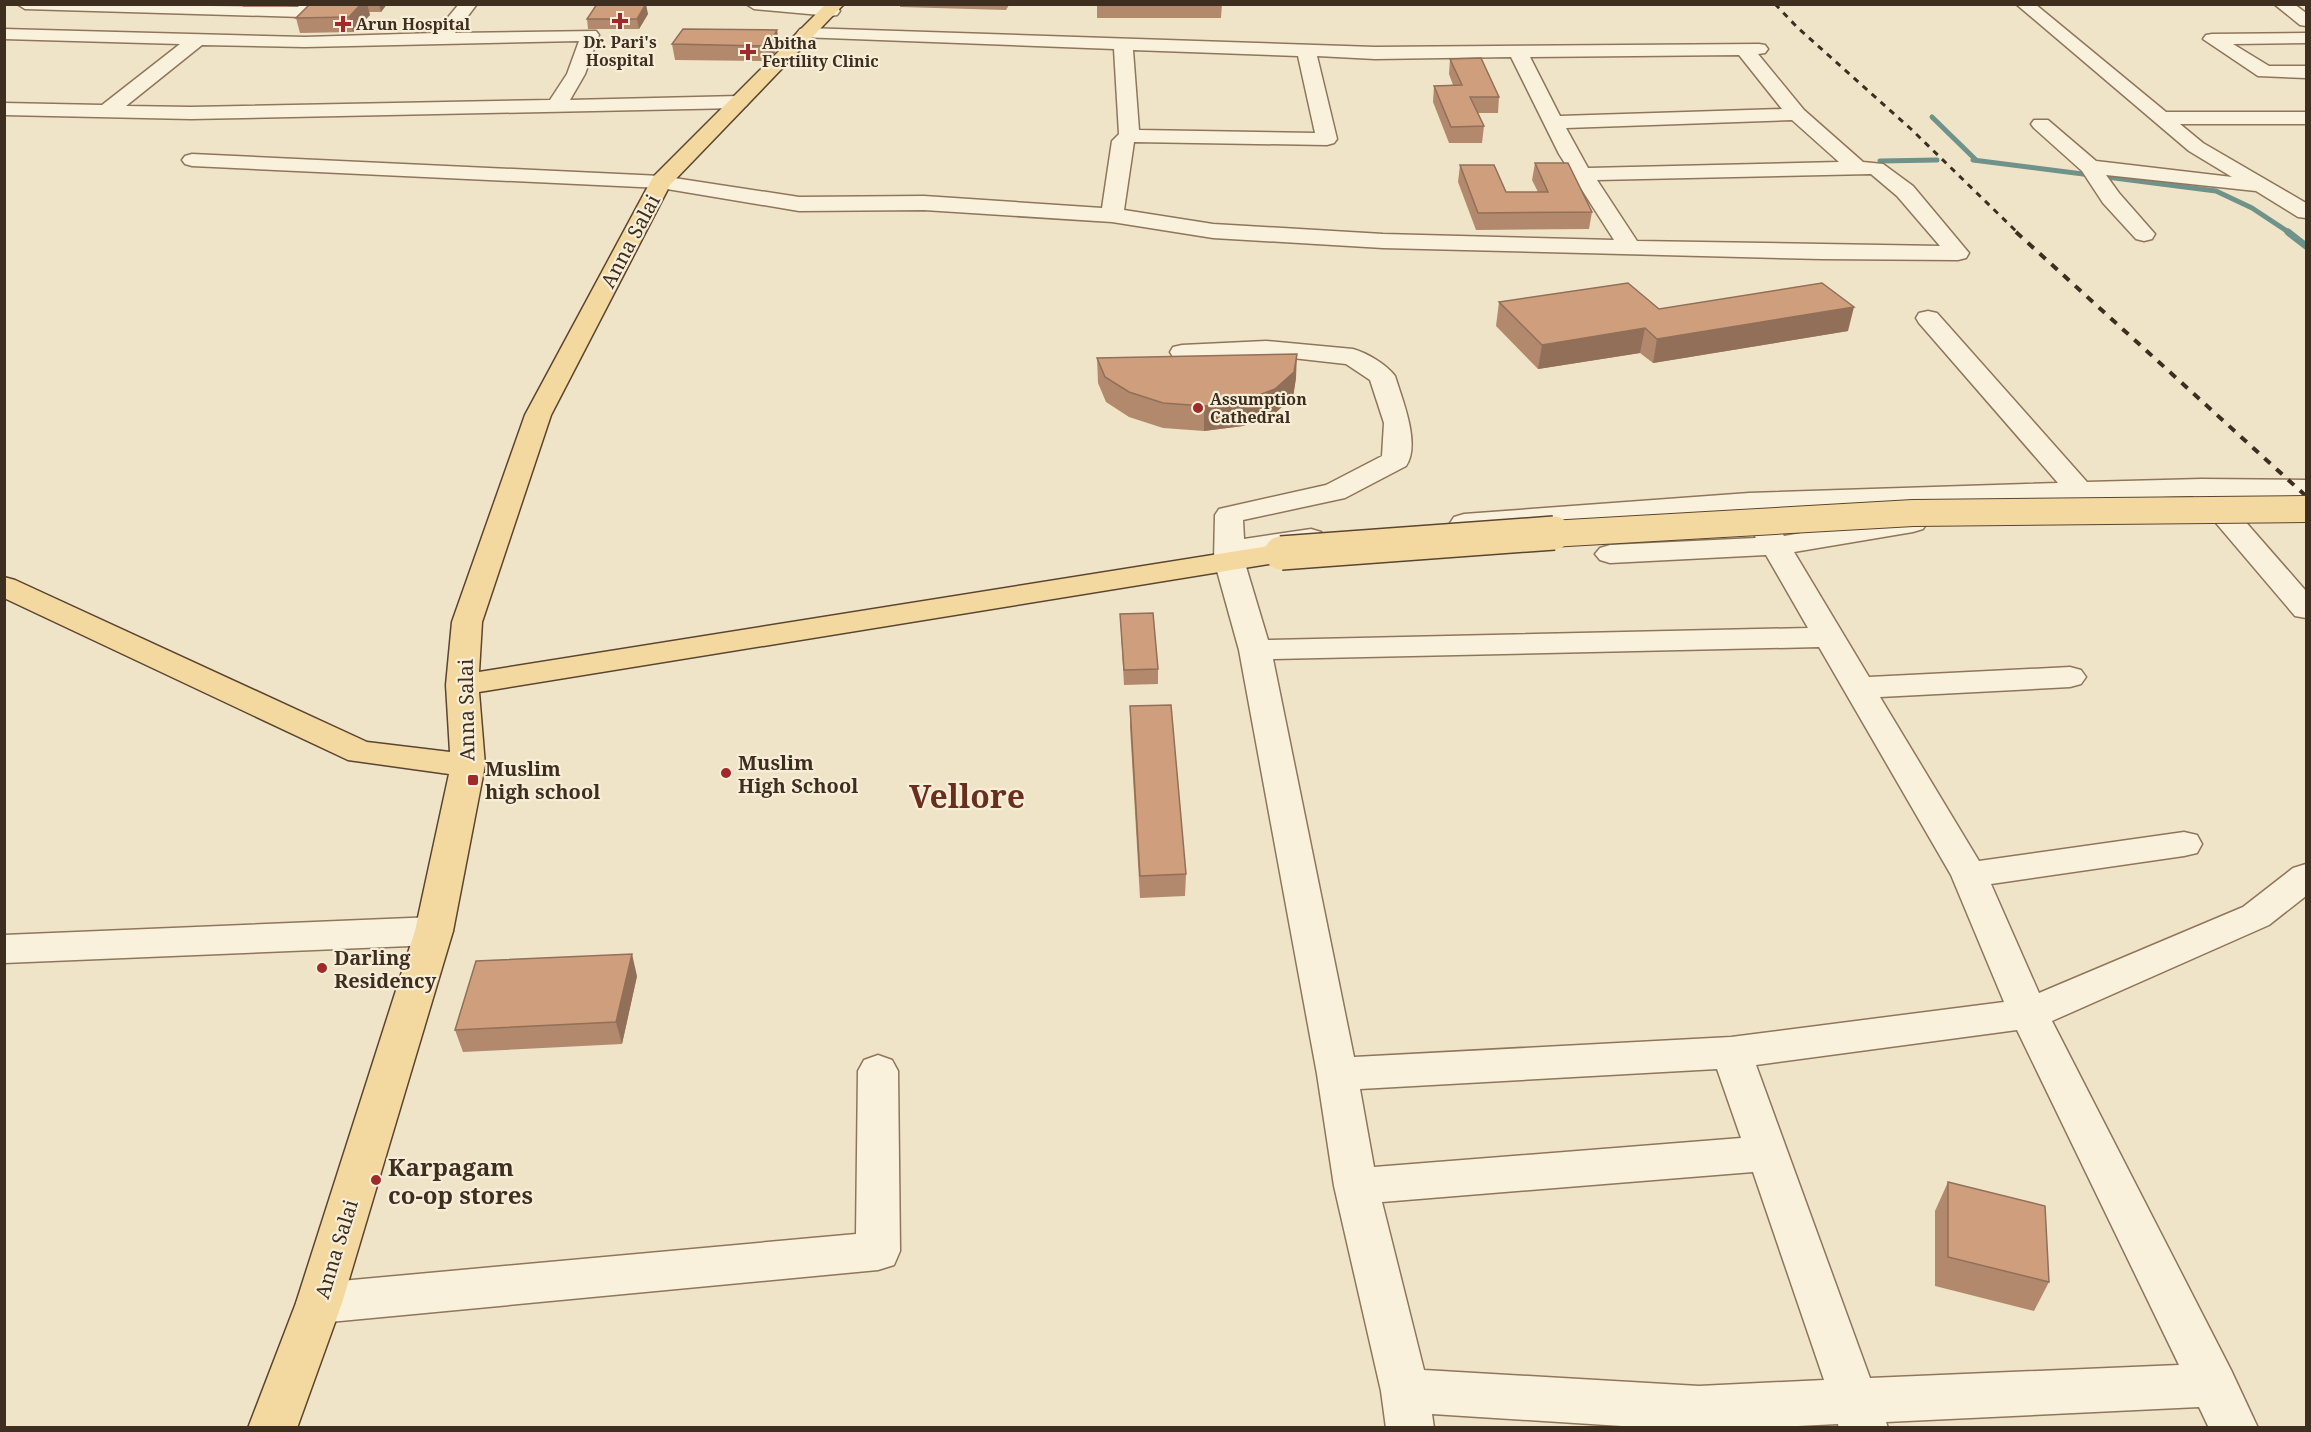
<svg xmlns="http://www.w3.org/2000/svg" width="2311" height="1432" font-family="'Noto Serif',serif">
  <rect width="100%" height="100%" fill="#f0e4c8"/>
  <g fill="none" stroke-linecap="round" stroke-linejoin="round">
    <g stroke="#6f938a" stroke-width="5">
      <polyline points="1932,117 1976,160"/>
      <polyline points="1973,160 2216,191 2252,208 2290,233"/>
      <polyline points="1880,161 1937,160"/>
    </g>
    <polyline stroke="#6f938a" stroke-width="7" points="2288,232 2306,246"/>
    <defs>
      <g id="minor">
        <polygon points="17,4 298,7 300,4 318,4 308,16 302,17 25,9"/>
        <path d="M459 4H477L455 33 596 31 599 35 585 74 570 100 739 96 746 98 749 102 746 106 739 108 191 119 4 115V103L102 105 180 44 4 39V29L305 37 435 33ZM579 41 567 74 550 100 191 107 126 106 202 45 305 47Z"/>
        <polygon points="746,4 817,4 837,7 840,11 837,15 831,16 754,9"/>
        <polygon points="2016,4 2035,4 2166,112 2306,112 2306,124 2180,124 2203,143 2306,203 2306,218 2298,217 2256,191 2106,175 2119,193 2155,234 2152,239 2144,241 2136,239 2103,203 2082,171 2034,128 2031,124 2034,120 2048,120 2096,161 2232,177 2189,151"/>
        <polygon points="2274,4 2294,4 2306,13 2306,26 2300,25"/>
        <path d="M806 28 1375 47 1759 44 1765 45 1768 49 1765 53 1758 54 1804 110 1863 162 1883 164 1913 186 1969 253 1966 258 1958 260 1822 259 1383 248 1213 238 1112 222 924 210 799 211 661 188 192 166 185 164 182 160 185 156 192 154 661 176 799 197 924 196 1102 208 1112 141 1119 134 1114 49 800 37 797 33 800 29ZM1133 50 1298 56 1315 133 1139 130ZM1739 55 1782 109 1560 116 1530 57ZM1317 56 1375 59 1511 57 1559 154 1614 240 1383 234 1213 224 1124 210 1134 142 1327 145 1334 143 1337 139ZM1792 120 1839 162 1588 168 1566 128ZM1871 174 1897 196 1940 246 1637 241 1597 180Z"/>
        <polygon points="2306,33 2306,43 2233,44 2269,66 2306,66 2306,78 2258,76 2203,39 2206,35 2212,34"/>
        <path d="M1928 311 1937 313 2087 482 2201 479 2306 480V496H2223L2306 591V618L2295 616 2193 496 1768 509 1784 536 1913 514 1923 517 1927 523 1923 529 1913 532 1794 552 1869 677 2070 667 2081 670 2086 677 2081 684 2070 687 1880 697 1979 861 2184 832 2197 835 2202 844 2197 853 2184 856 1991 884 2039 993 2243 907 2293 868 2306 864V896L2269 925 2052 1021 2231 1370 2258 1428H2209L2199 1407 1886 1422 1888 1428H1839L1838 1424 1758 1428H1653L1432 1414 1434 1428H1386L1381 1391 1334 1186 1317 1074 1239 650 1214 560 1215 515 1219 509 1326 485 1382 456 1384 423 1370 380 1346 364 1266 355 1182 359 1173 357 1170 352 1173 347 1182 345 1266 341 1353 349C1367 353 1386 364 1395 376 1402 399 1421 444 1406 466L1345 498 1243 520 1244 539 1311 529 1321 532 1326 538 1321 544 1252 555 1244 560 1268 640 1808 628 1766 555 1610 563 1600 560 1595 554 1600 548 1610 545 1756 538 1740 510 1464 532 1454 529 1450 523 1454 517 1464 514 1749 493 2058 483 1919 323 1916 318 1919 313ZM1819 647 1951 875 2004 1002 1731 1037 1354 1057 1273 659ZM2017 1030 2179 1365 1870 1378 1756 1065ZM1717 1069 1741 1138 1374 1167 1360 1089ZM1753 1172 1824 1380 1699 1386 1424 1370 1382 1202Z"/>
        <polygon points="434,917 447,921 453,931 447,941 434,945 4,963 4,935"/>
        <polygon points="878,1055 892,1060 898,1071 900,1251 894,1265 878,1270 319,1323 303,1317 296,1303 303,1289 319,1283 856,1234 858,1071 864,1060"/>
      </g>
      <polygon id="major" points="826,4 844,4 670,185 551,415 482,622 479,672 1281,544 1291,547 1296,553 1291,559 1281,562 479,692 485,765 453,931 342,1303 297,1428 248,1428 296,1303 415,931 449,774 348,760 4,598 4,577 15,580 367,742 450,752 446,685 452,622 525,415 653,177"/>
    </defs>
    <use href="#minor" stroke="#8d765c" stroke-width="3"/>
    <use href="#major" stroke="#5b4430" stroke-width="3"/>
    <use href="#minor" fill="#faf1dc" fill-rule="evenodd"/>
    <use href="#major" fill="#f3d9a0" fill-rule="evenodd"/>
    <polyline stroke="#3d2e20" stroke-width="3" stroke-dasharray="6 6" stroke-linecap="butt" points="1775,4 1797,27 1911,129 2018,233"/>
    <polyline stroke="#3d2e20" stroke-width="4" stroke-dasharray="8 8" stroke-linecap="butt" points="2016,232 2306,496"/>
    <defs>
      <polyline id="major-bridge-far1" points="1533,535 1913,513 2306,509"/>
      <polyline id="major-bridge" points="1281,553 1554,533"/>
    </defs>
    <use href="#major-bridge-far1" stroke="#5b4430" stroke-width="28" stroke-linecap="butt"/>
    <use href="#major-bridge" stroke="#5b4430" stroke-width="36" stroke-linecap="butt"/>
    <use href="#major-bridge-far1" stroke="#f3d9a0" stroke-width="26"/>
    <use href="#major-bridge" stroke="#f3d9a0" stroke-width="33"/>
  </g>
  <g fill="#b2896c">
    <polygon points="242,4 290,4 287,7 243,7"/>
    <polygon points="310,4 387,4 381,12 369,12 370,15 353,32 300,33 296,18"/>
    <polygon points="900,4 1020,4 1019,5 1009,5 1006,10 900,7"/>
    <polygon points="1097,4 1222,4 1221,18 1097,18"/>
    <polygon points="648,14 639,29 588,29 587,19"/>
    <polygon points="777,30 779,45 770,61 675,60 672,44"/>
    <polygon points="1450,59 1499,97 1498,113 1478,113 1484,126 1482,143 1449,143 1433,102 1434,86 1453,85 1449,74"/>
    <polygon points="1535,163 1592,212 1589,229 1476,230 1458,182 1460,165 1506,192 1538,192 1532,180"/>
    <polygon points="1499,302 1659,309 1848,331 1653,363 1640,353 1538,369 1496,326"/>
    <polygon points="1097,358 1296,378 1293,397 1274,414 1243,426 1204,431 1163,428 1129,417 1106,402 1098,383"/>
    <polygon points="1120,614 1158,669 1158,684 1124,685"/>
    <polygon points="1130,706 1186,874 1185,896 1140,898 1130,727"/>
    <polygon points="637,976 622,1044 463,1052 455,1030"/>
    <polygon points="1948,1182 2049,1282 2034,1311 1935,1286 1935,1211"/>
  </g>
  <g fill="#916f58">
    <polygon points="361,4 367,4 370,15 353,32 349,17"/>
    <polygon points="379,4 387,4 381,12"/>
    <polygon points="646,4 648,14 639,29 637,19"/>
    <polygon points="777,30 779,45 770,61 768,46"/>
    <polygon points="1854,307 1848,331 1653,363 1657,339"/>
    <polygon points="1645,328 1640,353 1538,369 1542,345"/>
    <polygon points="1297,354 1296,378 1293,397 1274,414 1243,426 1204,431 1204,406"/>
    <polygon points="632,954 637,976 622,1044 616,1022"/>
  </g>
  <g fill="#cf9f7d" stroke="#916f58" stroke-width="1.5">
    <polygon points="310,4 361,4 349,17 296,18"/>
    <polygon points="597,4 646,4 637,19 587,19"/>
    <polygon points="683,29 777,30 768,46 672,44"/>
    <polygon points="1481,58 1499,97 1470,97 1484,126 1451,127 1434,86 1462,85 1450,59"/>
    <polygon points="1535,163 1568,163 1592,212 1478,213 1460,165 1494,165 1506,192 1548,192"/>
    <polygon points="1628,283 1659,309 1822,283 1854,307 1657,339 1645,328 1542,345 1499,302"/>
    <polygon points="1297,354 1294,372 1275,389 1243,401 1204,406 1163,403 1129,392 1105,377 1097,358"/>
    <polygon points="1153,613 1158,669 1124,670 1120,614"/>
    <polygon points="1171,705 1186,874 1140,876 1130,706"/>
    <polygon points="632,954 616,1022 455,1030 476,961"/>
    <polygon points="1948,1182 2045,1206 2049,1282 1948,1257"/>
  </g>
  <g fill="#9e2a2b" stroke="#f7eed8" stroke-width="2">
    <path d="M617 12h6v6h6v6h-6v6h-6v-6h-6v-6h6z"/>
    <path d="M340 15h6v6h6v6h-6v6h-6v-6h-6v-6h6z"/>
    <path d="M745 43h6v6h6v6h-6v6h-6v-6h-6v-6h6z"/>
    <circle cx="1198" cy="408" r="6"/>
    <circle cx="726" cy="773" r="6"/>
    <rect x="467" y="774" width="12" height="12" rx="3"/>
    <circle cx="322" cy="968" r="6"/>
    <circle cx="376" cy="1180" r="6"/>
  </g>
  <g text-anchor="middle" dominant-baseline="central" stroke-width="4.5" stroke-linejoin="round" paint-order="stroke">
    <g font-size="16" font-weight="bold" fill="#3d2e20" stroke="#f7eed8" text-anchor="start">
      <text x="356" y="24">Arun Hospital</text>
      <text x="620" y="42" text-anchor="middle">Dr. Pari's<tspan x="620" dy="18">Hospital</tspan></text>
      <text x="762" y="43">Abitha<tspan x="762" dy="18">Fertility Clinic</tspan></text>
      <text x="1210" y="399">Assumption<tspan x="1210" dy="18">Cathedral</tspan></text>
    </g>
    <g font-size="20" fill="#3d2e20" stroke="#f7eed8">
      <text transform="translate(630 241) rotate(-62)">Anna Salai</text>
      <text transform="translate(466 710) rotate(-91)">Anna Salai</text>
      <text transform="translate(336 1249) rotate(-73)">Anna Salai</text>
    </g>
    <g font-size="20" font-weight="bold" fill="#3d2e20" stroke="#f7eed8" text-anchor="start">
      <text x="738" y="762">Muslim<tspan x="738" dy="23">High School</tspan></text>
      <text x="485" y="768">Muslim<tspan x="485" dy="23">high school</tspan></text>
      <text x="334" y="957">Darling<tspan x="334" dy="23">Residency</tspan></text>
    </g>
    <g font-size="24" font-weight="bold" fill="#3d2e20" stroke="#f7eed8" text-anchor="start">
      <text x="388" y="1166">Karpagam<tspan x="388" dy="28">co-op stores</tspan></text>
    </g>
    <g font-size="32" font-weight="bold" fill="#6b2e1e" stroke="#f7eed8">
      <text x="967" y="795">Vellore</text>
    </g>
  </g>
  <rect width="2311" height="1432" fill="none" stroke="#3d2e20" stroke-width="12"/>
</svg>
